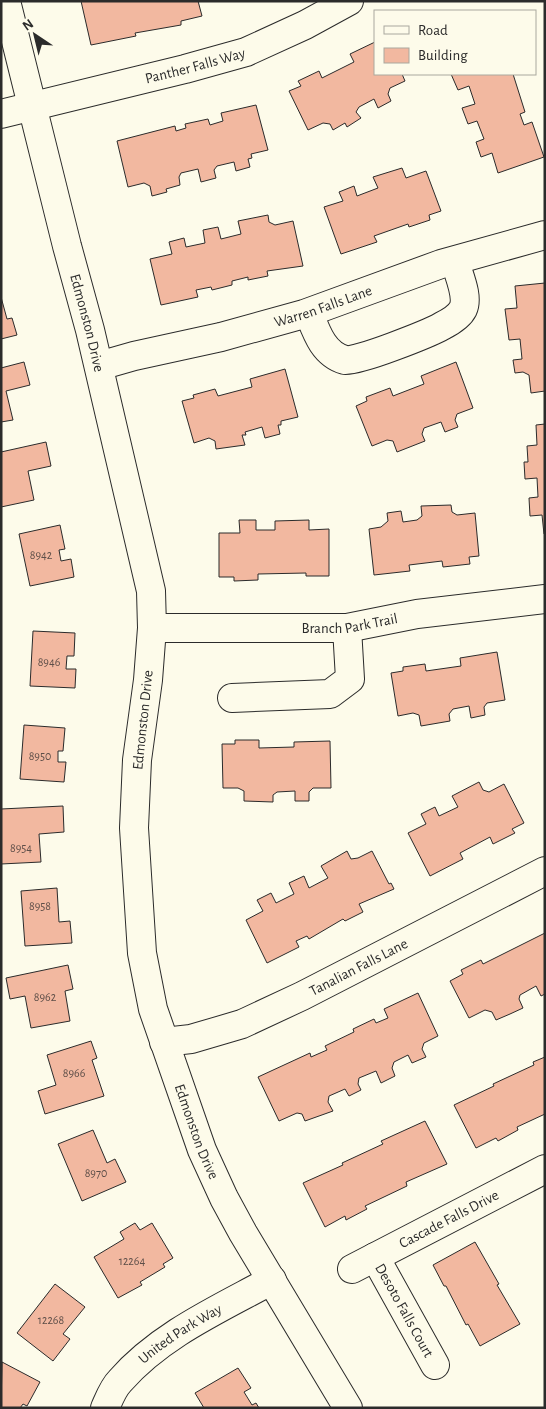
<svg xmlns="http://www.w3.org/2000/svg" width="546" height="1409" font-family="'Alegreya Sans',sans-serif">
  <rect width="100%" height="100%" fill="#fdfbea"/>
  <g fill="#f2b8a0" stroke="#2b2b2b">
    <polygon points="81,1 198,1 202,16 181,21 181,25 135,33 136,36 91,45"/>
    <polygon points="375,42 375,74 402,74 405,81 390,88 388,94 391,101 378,108 374,99 359,107 356,112 361,118 347,127 345,123 333,130 330,124 323,123 308,130 289,91 301,86 298,81 319,71 322,78 354,62 350,54"/>
    <polygon points="451,74 513,74 525,112 520,114 524,125 532,122 544,157 498,173 492,153 481,157 476,142 484,139 477,121 468,124 462,108 475,104 469,86 458,90"/>
    <polygon points="256,105 268,150 251,154 252,158 248,159 250,167 236,171 234,162 217,166 214,170 216,178 201,182 198,169 181,173 179,177 180,185 166,189 167,192 152,196 150,186 144,183 128,187 117,141 175,126 176,131 186,128 185,124 208,119 210,125 223,121 221,113"/>
    <polygon points="402,168 406,178 426,171 441,211 429,215 430,220 409,227 408,224 374,236 377,242 341,254 324,207 343,201 339,192 354,186 357,196 378,188 373,177"/>
    <polygon points="268,215 269,222 275,225 293,221 303,266 267,271 268,276 248,280 248,277 232,281 232,285 212,290 211,287 196,290 198,297 161,305 150,259 172,254 169,242 184,238 186,247 205,243 203,230 218,227 221,239 241,234 238,221"/>
    <polygon points="545,283 545,391 531,393 529,375 523,372 515,373 513,360 522,359 520,339 509,340 505,309 517,308 515,286"/>
    <polygon points="1,297 7,319 12,318 17,335 1,339"/>
    <polygon points="24,362 30,385 6,391 13,420 1,422 1,368"/>
    <polygon points="456,362 473,408 457,414 455,420 458,427 445,432 441,422 424,428 422,434 425,441 397,452 393,441 387,440 372,446 356,406 367,401 366,397 390,388 393,396 424,384 421,376"/>
    <polygon points="285,369 298,417 281,421 281,425 278,425 280,434 265,438 262,427 245,432 246,435 242,435 245,445 216,449 215,441 209,438 194,443 182,401 194,398 193,395 215,389 218,396 252,387 250,379"/>
    <polygon points="545,424 545,534 544,534 542,515 530,516 529,498 538,497 537,478 525,479 524,462 528,462 527,446 537,445 536,425"/>
    <polygon points="46,442 51,466 28,471 34,500 1,507 1,452"/>
    <polygon points="451,505 452,512 457,515 475,513 479,556 469,557 470,564 443,567 442,561 409,565 410,571 374,575 369,529 381,527 388,521 387,513 401,511 403,522 417,520 422,516 421,506"/>
    <polygon points="239,520 256,520 256,530 275,530 275,521 309,520 309,530 329,529 329,576 306,576 306,573 258,574 258,580 234,581 234,577 219,577 219,533 240,533"/>
    <polygon points="60,525 65,549 59,550 61,561 71,559 74,577 30,586 19,534"/>
    <polygon points="33,631 75,633 74,656 67,656 66,669 76,669 75,688 30,686"/>
    <polygon points="497,652 505,700 487,703 484,707 485,715 471,718 469,706 453,709 449,714 450,721 421,726 419,715 413,713 398,716 391,673 403,671 403,667 425,664 426,671 461,666 460,658"/>
    <polygon points="24,725 65,728 63,751 58,751 58,762 66,762 64,782 20,779"/>
    <polygon points="235,740 259,740 259,748 294,747 294,742 330,741 331,788 313,788 309,792 309,801 295,801 295,791 277,792 273,795 273,802 244,801 244,791 238,788 223,788 222,744 235,744"/>
    <polygon points="479,782 483,790 489,792 504,784 524,823 512,829 515,833 493,844 490,837 460,853 463,859 430,876 408,833 426,824 421,814 435,807 439,816 458,807 452,796"/>
    <polygon points="63,806 64,832 39,834 41,862 1,864 1,809"/>
    <polygon points="347,851 351,859 358,858 372,851 389,884 391,883 394,889 359,904 363,912 345,921 343,919 309,939 307,936 296,941 299,947 267,963 246,920 263,911 257,900 271,893 276,903 294,894 289,883 304,876 309,888 328,878 321,866"/>
    <polygon points="57,888 59,922 70,921 72,943 25,946 21,891"/>
    <polygon points="545,933 545,994 541,996 536,986 520,995 519,999 523,1008 510,1014 496,1020 492,1012 485,1010 469,1018 450,981 463,974 461,970 481,960 483,964"/>
    <polygon points="68,965 73,989 65,991 70,1021 31,1028 25,996 10,999 6,978"/>
    <polygon points="418,993 438,1036 424,1043 422,1049 426,1057 412,1063 408,1055 394,1062 392,1068 395,1076 381,1083 376,1071 359,1078 358,1084 361,1090 349,1096 345,1089 329,1096 328,1102 333,1111 305,1121 302,1114 297,1113 279,1121 258,1077 310,1053 311,1057 327,1050 325,1046 354,1032 353,1029 374,1019 376,1023 388,1018 384,1009"/>
    <polygon points="91,1041 97,1058 92,1060 104,1096 45,1114 38,1091 56,1085 47,1055"/>
    <polygon points="545,1057 545,1114 517,1127 518,1130 498,1141 496,1138 476,1148 454,1105 494,1086 493,1084 534,1065 533,1062"/>
    <polygon points="425,1121 447,1164 406,1182 407,1186 365,1206 367,1209 346,1220 345,1216 325,1227 303,1183 343,1165 342,1163 383,1144 381,1141"/>
    <polygon points="93,1130 107,1163 115,1159 126,1182 82,1201 58,1144"/>
    <polygon points="135,1223 140,1230 152,1223 173,1258 163,1264 165,1267 140,1282 142,1285 118,1298 94,1257 124,1239 120,1232"/>
    <polygon points="475,1242 499,1284 497,1285 520,1324 480,1346 468,1324 466,1325 446,1286 444,1286 433,1265"/>
    <polygon points="55,1284 85,1307 63,1334 70,1339 53,1361 17,1333"/>
    <polygon points="2,1362 40,1382 27,1406 23,1404 20,1408 1,1408"/>
    <polygon points="238,1368 251,1388 244,1392 252,1405 256,1403 259,1408 204,1408 195,1393"/>
  </g>
  <g fill="none" stroke-linecap="round" stroke-linejoin="round">
    <defs>
      <g id="minor">
        <path id="s1" d="M6 1 67 246 90 330 151 591 152 628 148 680 137 760 134 828 142 953 153 1009 202 1150 224 1198 243 1233 348 1408"/>
        <path id="s2" d="M1 114 185 69 246 52 305 25 349 1"/>
        <path d="M309 313C316 331 323 354 345 360 355 363 430 333 442 326 450 322 459 317 463 309 469 296 458 274 455 261"/>
        <path id="s3" d="M99 366 134 356 221 337 304 314 441 264 545 235"/>
        <path id="s4" d="M152 628H347L417 614 545 599"/>
        <polyline points="232,698 330,694 350,679 347,628"/>
        <path id="s5" d="M164 1042 191 1039 242 1024 302 996 545 871"/>
        <path id="s6" d="M375 1257 435 1365"/>
        <path id="s7" d="M352 1269 545 1169"/>
        <path id="s8" d="M105 1408C109 1399 113 1388 120 1381 160 1335 219 1309 272 1280"/>
      </g>
    </defs>
    <use href="#minor" stroke="#2b2b2b" stroke-width="30"/>
    <use href="#minor" stroke="#fdfbea" stroke-width="28"/>
  </g>
  <g text-anchor="middle" dominant-baseline="central" stroke-width="4" stroke-linejoin="round" paint-order="stroke">
    <g font-size="12" fill="#5d4e48">
      <text x="41" y="555">8942</text>
      <text x="49" y="662">8946</text>
      <text x="40" y="756">8950</text>
      <text x="21" y="848">8954</text>
      <text x="40" y="906">8958</text>
      <text x="45" y="997">8962</text>
      <text x="74" y="1073">8966</text>
      <text x="96" y="1173">8970</text>
      <text x="132" y="1261">12264</text>
      <text x="51" y="1320">12268</text>
    </g>
    <g font-size="15" fill="#2b2b2b" stroke="#fdfbea">
      <text stroke="none"><textPath href="#s2" startOffset="200">Panther Falls Way</textPath></text>
      <text stroke="none"><textPath href="#s3" startOffset="232">Warren Falls Lane</textPath></text>
      <text stroke="none"><textPath href="#s1" startOffset="332">Edmonston Drive</textPath></text>
      <text stroke="none"><textPath href="#s4" startOffset="198">Branch Park Trail</textPath></text>
      <text transform="translate(143 720) rotate(-84)">Edmonston Drive</text>
      <text stroke="none"><textPath href="#s5" startOffset="210">Tanalian Falls Lane</textPath></text>
      <text stroke="none"><textPath href="#s1" startOffset="1158">Edmonston Drive</textPath></text>
      <text stroke="none"><textPath href="#s7" startOffset="109">Cascade Falls Drive</textPath></text>
      <text stroke="none"><textPath href="#s6" startOffset="61">Desoto Falls Court</textPath></text>
      <text stroke="none"><textPath href="#s8" startOffset="108">United Park Way</textPath></text>
    </g>
  </g>
  <rect width="546" height="1409" fill="none" stroke="#2b2b2b" stroke-width="5"/>
  <rect x="374" y="10" width="162" height="65" fill="#fdfbea" stroke="#a9a89e"/>
  <rect x="384" y="26" width="25" height="8" fill="#fdfbea" stroke="#a9a89e"/>
  <text x="418" y="35" font-size="15" fill="#2b2b2b">Road</text>
  <rect x="384" y="48" width="25" height="15" fill="#f2b8a0" stroke="#a9a89e"/>
  <text x="418" y="60" font-size="15" fill="#2b2b2b">Building</text>
  <g transform="translate(35 35) rotate(325)" stroke="#fdfbea" stroke-width="4" paint-order="stroke">
  <path d="M0-4L9 19L0 12L-9 19Z" fill="#2b2b2b"/>
  <text y="-8" font-size="14" font-weight="bold" text-anchor="middle" fill="#2b2b2b">N</text>
  </g>
</svg>
